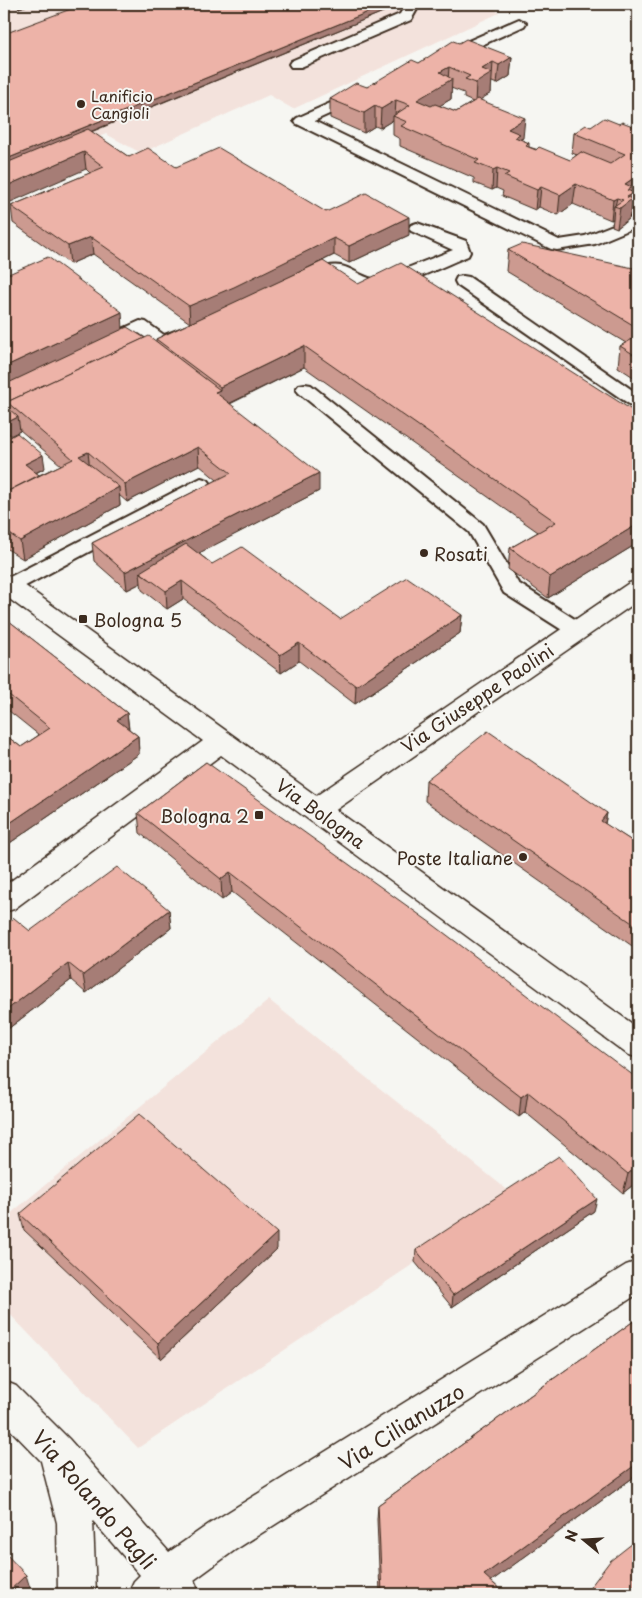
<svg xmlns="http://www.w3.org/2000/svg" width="642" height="1598" font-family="'Playpen Sans',sans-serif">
  <rect width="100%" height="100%" fill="#f6f6f2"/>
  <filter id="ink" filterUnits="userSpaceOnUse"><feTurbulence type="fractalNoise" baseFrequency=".02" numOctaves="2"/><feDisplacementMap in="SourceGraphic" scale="10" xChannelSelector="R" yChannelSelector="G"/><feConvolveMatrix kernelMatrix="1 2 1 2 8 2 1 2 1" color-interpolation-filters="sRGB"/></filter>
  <g filter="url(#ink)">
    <g fill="#f3e2dc">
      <polygon points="4,4 489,4 499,13 293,109 269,95 141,153 106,134 4,178"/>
      <polygon points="269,1000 515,1196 138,1448 4,1308 4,1219"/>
    </g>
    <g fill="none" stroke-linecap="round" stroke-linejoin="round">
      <defs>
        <g id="lane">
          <polygon points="406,4 420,4 411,20 301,67 291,67 289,64 291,61 400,14"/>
          <polygon points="519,19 526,23 524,26 453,58 448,59 441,55 443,52"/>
          <polygon points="357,91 365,96 362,99 314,121 559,240 585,236 638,215 638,226 595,244 557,250 551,249 297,124 294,121 297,118"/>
          <path d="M417 223 466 241 470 252 468 256C450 263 390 292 375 290 361 288 352 278 339 275 326 272 317 287 303 284L301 280C304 275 311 272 317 270 346 257 353 276 377 280L453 250 411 231 409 228 411 225Z"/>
          <polygon points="463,276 469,277 638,394 638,407 632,406 457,285 455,281 457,277"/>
          <path d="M140 321 146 322 164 335 185 327 191 328 194 332 191 336C165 348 163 350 139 333L112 347H100L97 343 100 339Z"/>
          <polygon points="305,384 311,385 483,524 518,583 584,625 587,630 584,635 577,637 570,635 504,593 469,532 299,393 296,389 299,385"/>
          <polygon points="201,478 208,480 211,484 208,488 16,591 4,591 4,580"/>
        </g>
        <polygon id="street" points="638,581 638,601 327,816 317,819 307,816 303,809 307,802 629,583"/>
        <g id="secondary">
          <polygon points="4,575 13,577 638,1028 638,1058 627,1054 221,755 14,909 4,912 4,886 203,741 4,595"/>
          <polygon points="638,1261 638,1294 235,1550 194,1580 200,1594 128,1594 134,1581 140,1575 93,1521 96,1594 58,1594 57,1523 41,1461 4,1423 4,1381 16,1386 69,1439 169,1552 209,1524 626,1265"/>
        </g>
      </defs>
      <use href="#lane" stroke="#3b2a1e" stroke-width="4"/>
      <use href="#street" stroke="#3b2a1e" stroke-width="3"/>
      <use href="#secondary" stroke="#3b2a1e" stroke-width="3"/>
      <use href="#lane" fill="#f6f6f2" fill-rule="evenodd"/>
      <use href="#street" fill="#f6f6f2" fill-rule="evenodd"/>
      <use href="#secondary" fill="#f6f6f2" fill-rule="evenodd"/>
    </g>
    <g fill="#cc9a90" stroke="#3b2a1e" fill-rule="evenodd">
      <polygon points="12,4 31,4 19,8"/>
      <path d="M400 5 91 132 129 157 176 167 326 212 409 235 349 263 334 255 306 269 358 284 638 414V543L548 598 508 569 510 548 538 532 304 367 230 404 319 491 198 553 212 564 340 619 462 615 460 633 355 704 299 661 281 673 183 599 167 609 142 590 141 583 127 590 94 561 92 543 217 480 199 465 127 502 119 495 120 505 23 559 4 547V276L123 329 156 342V339L190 323 93 254 70 264 13 223 11 206 90 173 86 169 4 34ZM20 430 61 465 39 475 36 473 45 468 11 435 20 431Z"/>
      <path d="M459 43 512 57 510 76 497 84 492 82H491V93L480 99 523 138 520 140 529 143V147L570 160 577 155 572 153 574 133 591 127 619 124 638 128V193L634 196 631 213 630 214 629 219 617 228 612 226 613 219 611 220 573 204 558 215 539 207 535 210 502 196 503 191 496 188 492 190 474 183V178L400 146V139L393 135V120L380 128 375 126 364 133 330 118V99L367 87 419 63ZM451 88 464 93V98L473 102 456 112 439 106 451 99Z"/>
      <polygon points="508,250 638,269 638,380 618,367 620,346 626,343 506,271"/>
      <polygon points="4,607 8,617 5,618 127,713 129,729 138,736 139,754 4,847 4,734 21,747 39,735 4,707"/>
      <polygon points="206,762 638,1181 623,1193 525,1112 519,1117 232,892 222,900 140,833 138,813"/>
      <polygon points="426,780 607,813 605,824 638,845 638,950 425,801"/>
      <polygon points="169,910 171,928 86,993 71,980 4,1032 4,926 30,931"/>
      <polygon points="594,1211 452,1307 415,1262 416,1250"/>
      <polygon points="20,1214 277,1249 161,1359 24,1230"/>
      <polygon points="638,1318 638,1474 491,1581 505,1594 380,1594 377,1519 378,1505"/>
    </g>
    <g fill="#a67d76" stroke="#3b2a1e">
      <polygon points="19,4 31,4 19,8"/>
      <polygon points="388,4 400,4 400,5 4,167 4,160"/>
      <polygon points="512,57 510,76 497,84 499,65"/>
      <polygon points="493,62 491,93 475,103 476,83 482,69"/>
      <polygon points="449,67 448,81 452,79 451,99 416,120 417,100 440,72"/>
      <polygon points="396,100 395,116 393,116 393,120 380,128 381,109"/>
      <polygon points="375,106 375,126 364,133 364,113"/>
      <polygon points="525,118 523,138 519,140 518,154 508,129"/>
      <polygon points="84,152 86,169 4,205 4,187"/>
      <polygon points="497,168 496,188 492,190 493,170"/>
      <polygon points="638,175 638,193 634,196 631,213 630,214 629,219 617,228 620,208 625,204 625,184"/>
      <polygon points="576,184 573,204 558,215 560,195"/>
      <polygon points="541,187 539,207 535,210 537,190"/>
      <polygon points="617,198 615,206 614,206 613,219 611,220 613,200"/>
      <polygon points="409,217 409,235 349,263 349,246"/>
      <polygon points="91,237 93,254 70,264 68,246"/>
      <polygon points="334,238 334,255 235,304 190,323 189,306"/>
      <polygon points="122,312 123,330 4,386 4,367"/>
      <polygon points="304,346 304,367 216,410 215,392 220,390 220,387"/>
      <polygon points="18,417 20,431 4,439 4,424"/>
      <polygon points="198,447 199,465 127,502 125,484"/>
      <polygon points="88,452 90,470 79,456"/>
      <polygon points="43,455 45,468 27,477 25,464"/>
      <polygon points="319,473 319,491 149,579 140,572 141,583 127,590 125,572"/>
      <polygon points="119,487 120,505 23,559 20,541"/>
      <polygon points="638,524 638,543 548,598 550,577"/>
      <polygon points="182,581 183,599 167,609 166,591"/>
      <polygon points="6,609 8,617 4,619 4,610"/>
      <polygon points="462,615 460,633 355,704 356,686"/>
      <polygon points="299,643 299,661 281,673 280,655"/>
      <polygon points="127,713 129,731 117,720"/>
      <polygon points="138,736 139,754 4,847 4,827"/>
      <polygon points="607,813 603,833 601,821"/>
      <polygon points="230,872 232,892 222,900 221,879"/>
      <polygon points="169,910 171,928 86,993 83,975"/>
      <polygon points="68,963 71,980 4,1032 4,1012"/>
      <polygon points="4,1035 6,1045 4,1047"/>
      <polygon points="528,1092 525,1112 519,1117 521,1097"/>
      <polygon points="638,1165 638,1181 623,1193 628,1174"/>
      <polygon points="597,1199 594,1211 452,1307 453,1295"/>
      <polygon points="277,1233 277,1249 161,1359 158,1343"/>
      <polygon points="638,1463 638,1474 482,1588 484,1575"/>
      <polygon points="26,1575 30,1588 24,1594 6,1594"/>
    </g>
    <g fill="#edb3a8" stroke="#3b2a1e">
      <polygon points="84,4 388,4 4,160 4,34"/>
      <polygon points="466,39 512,57 499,65 493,62 482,69 492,73 476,83 465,79 470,76 449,67 440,72 452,79 417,100 431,106 435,104 456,112 478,99 525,118 508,129 520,134 515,137 529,143 526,146 536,150 539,147 570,160 581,152 610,164 625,154 574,133 586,125 591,127 604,118 619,124 622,122 638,128 638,175 625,184 632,187 627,190 634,193 627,197 632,199 620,208 614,206 623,200 617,198 613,200 576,184 560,195 541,187 537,190 504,176 509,173 497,168 493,170 475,163 479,160 401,126 407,122 393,116 410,105 396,100 381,109 375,106 364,113 330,99 356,83 367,87 412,60 419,63 453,41 459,43"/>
      <polygon points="88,129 129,157 148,148 176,167 219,148 326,212 366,193 409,217 349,246 334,238 234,287 189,306 91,237 68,246 11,206 104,167 84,152 4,187 4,164"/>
      <polygon points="522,244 638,269 638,328 508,250"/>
      <polygon points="48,257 122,312 4,367 4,276"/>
      <polygon points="323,261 358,284 401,263 638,414 638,524 550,577 510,548 556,522 304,346 220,387 156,339"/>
      <polygon points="127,327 145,338 7,402 7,407 18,417 4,424 4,385"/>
      <polygon points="149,336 220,390 215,392 319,473 125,572 92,543 231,473 198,447 125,484 88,452 79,456 119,487 20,541 4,530 4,493 73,459 7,402"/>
      <polygon points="638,336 638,357 620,346"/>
      <polygon points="4,430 12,436 17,433 43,455 25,464 39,475 4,493"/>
      <polygon points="186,544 212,564 242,547 340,619 407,577 462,615 356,686 299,643 280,655 182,581 166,591 140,572"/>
      <polygon points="4,617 127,713 117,720 138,736 4,827 4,734 21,747 50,728 4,691"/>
      <polygon points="488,731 607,813 601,821 638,845 638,927 426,780"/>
      <polygon points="206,762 431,923 638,1079 638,1165 628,1174 528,1092 521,1097 230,872 221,879 138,813"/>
      <polygon points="117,867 169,910 83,975 68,963 4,1012 4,926 14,918 30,931"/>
      <polygon points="139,1114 277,1233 158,1343 20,1214"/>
      <polygon points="559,1156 597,1199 453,1295 416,1250"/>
      <polygon points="638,1318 638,1463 484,1575 505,1594 382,1594 378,1505"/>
      <polygon points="638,1539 638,1594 585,1594 610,1561"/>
      <polygon points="4,1552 26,1575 6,1594 4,1594"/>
    </g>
  </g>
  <g fill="#3b2a1e" stroke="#f6f6f2" stroke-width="2">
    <circle cx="81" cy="104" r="5"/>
    <circle cx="424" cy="553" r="5"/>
    <rect x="78" y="614" width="10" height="10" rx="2.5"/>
    <rect x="254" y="810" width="10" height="10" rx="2.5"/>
    <circle cx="523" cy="857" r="5"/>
  </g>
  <g text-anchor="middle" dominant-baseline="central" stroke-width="4" stroke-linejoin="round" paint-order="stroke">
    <g font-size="15" fill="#3b2a1e" stroke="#f6f6f2" text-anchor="start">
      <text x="91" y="95">Lanificio<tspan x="91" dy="17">Cangioli</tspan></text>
    </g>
    <g font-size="18" fill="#3b2a1e" stroke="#f6f6f2" text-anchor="start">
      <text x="434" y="553">Rosati</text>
      <text x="93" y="619">Bologna 5</text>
      <text x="249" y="815" text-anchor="end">Bologna 2</text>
      <text x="513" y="857" text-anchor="end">Poste Italiane</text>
    </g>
    <g font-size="18" fill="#3b2a1e" stroke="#f6f6f2">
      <text transform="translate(477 698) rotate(-34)">Via Giuseppe Paolini</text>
      <text transform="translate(321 813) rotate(36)">Via Bologna</text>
    </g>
    <g font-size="21" fill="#3b2a1e" stroke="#f6f6f2">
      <text transform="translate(401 1426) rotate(-32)">Via Cilianuzzo</text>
      <text transform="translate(95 1499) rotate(49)">Via Rolando Pagli</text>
    </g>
  </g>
  <rect width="642" height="1598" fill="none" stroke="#f6f6f2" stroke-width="20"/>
  <rect x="10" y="10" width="622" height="1578" fill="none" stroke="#3b2a1e" stroke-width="2" filter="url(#ink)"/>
  <g transform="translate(584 1540) rotate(288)" stroke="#f6f6f2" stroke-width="4" paint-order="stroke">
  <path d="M0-4L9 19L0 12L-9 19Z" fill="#3b2a1e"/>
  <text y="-8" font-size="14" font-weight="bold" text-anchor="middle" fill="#3b2a1e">N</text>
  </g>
</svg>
